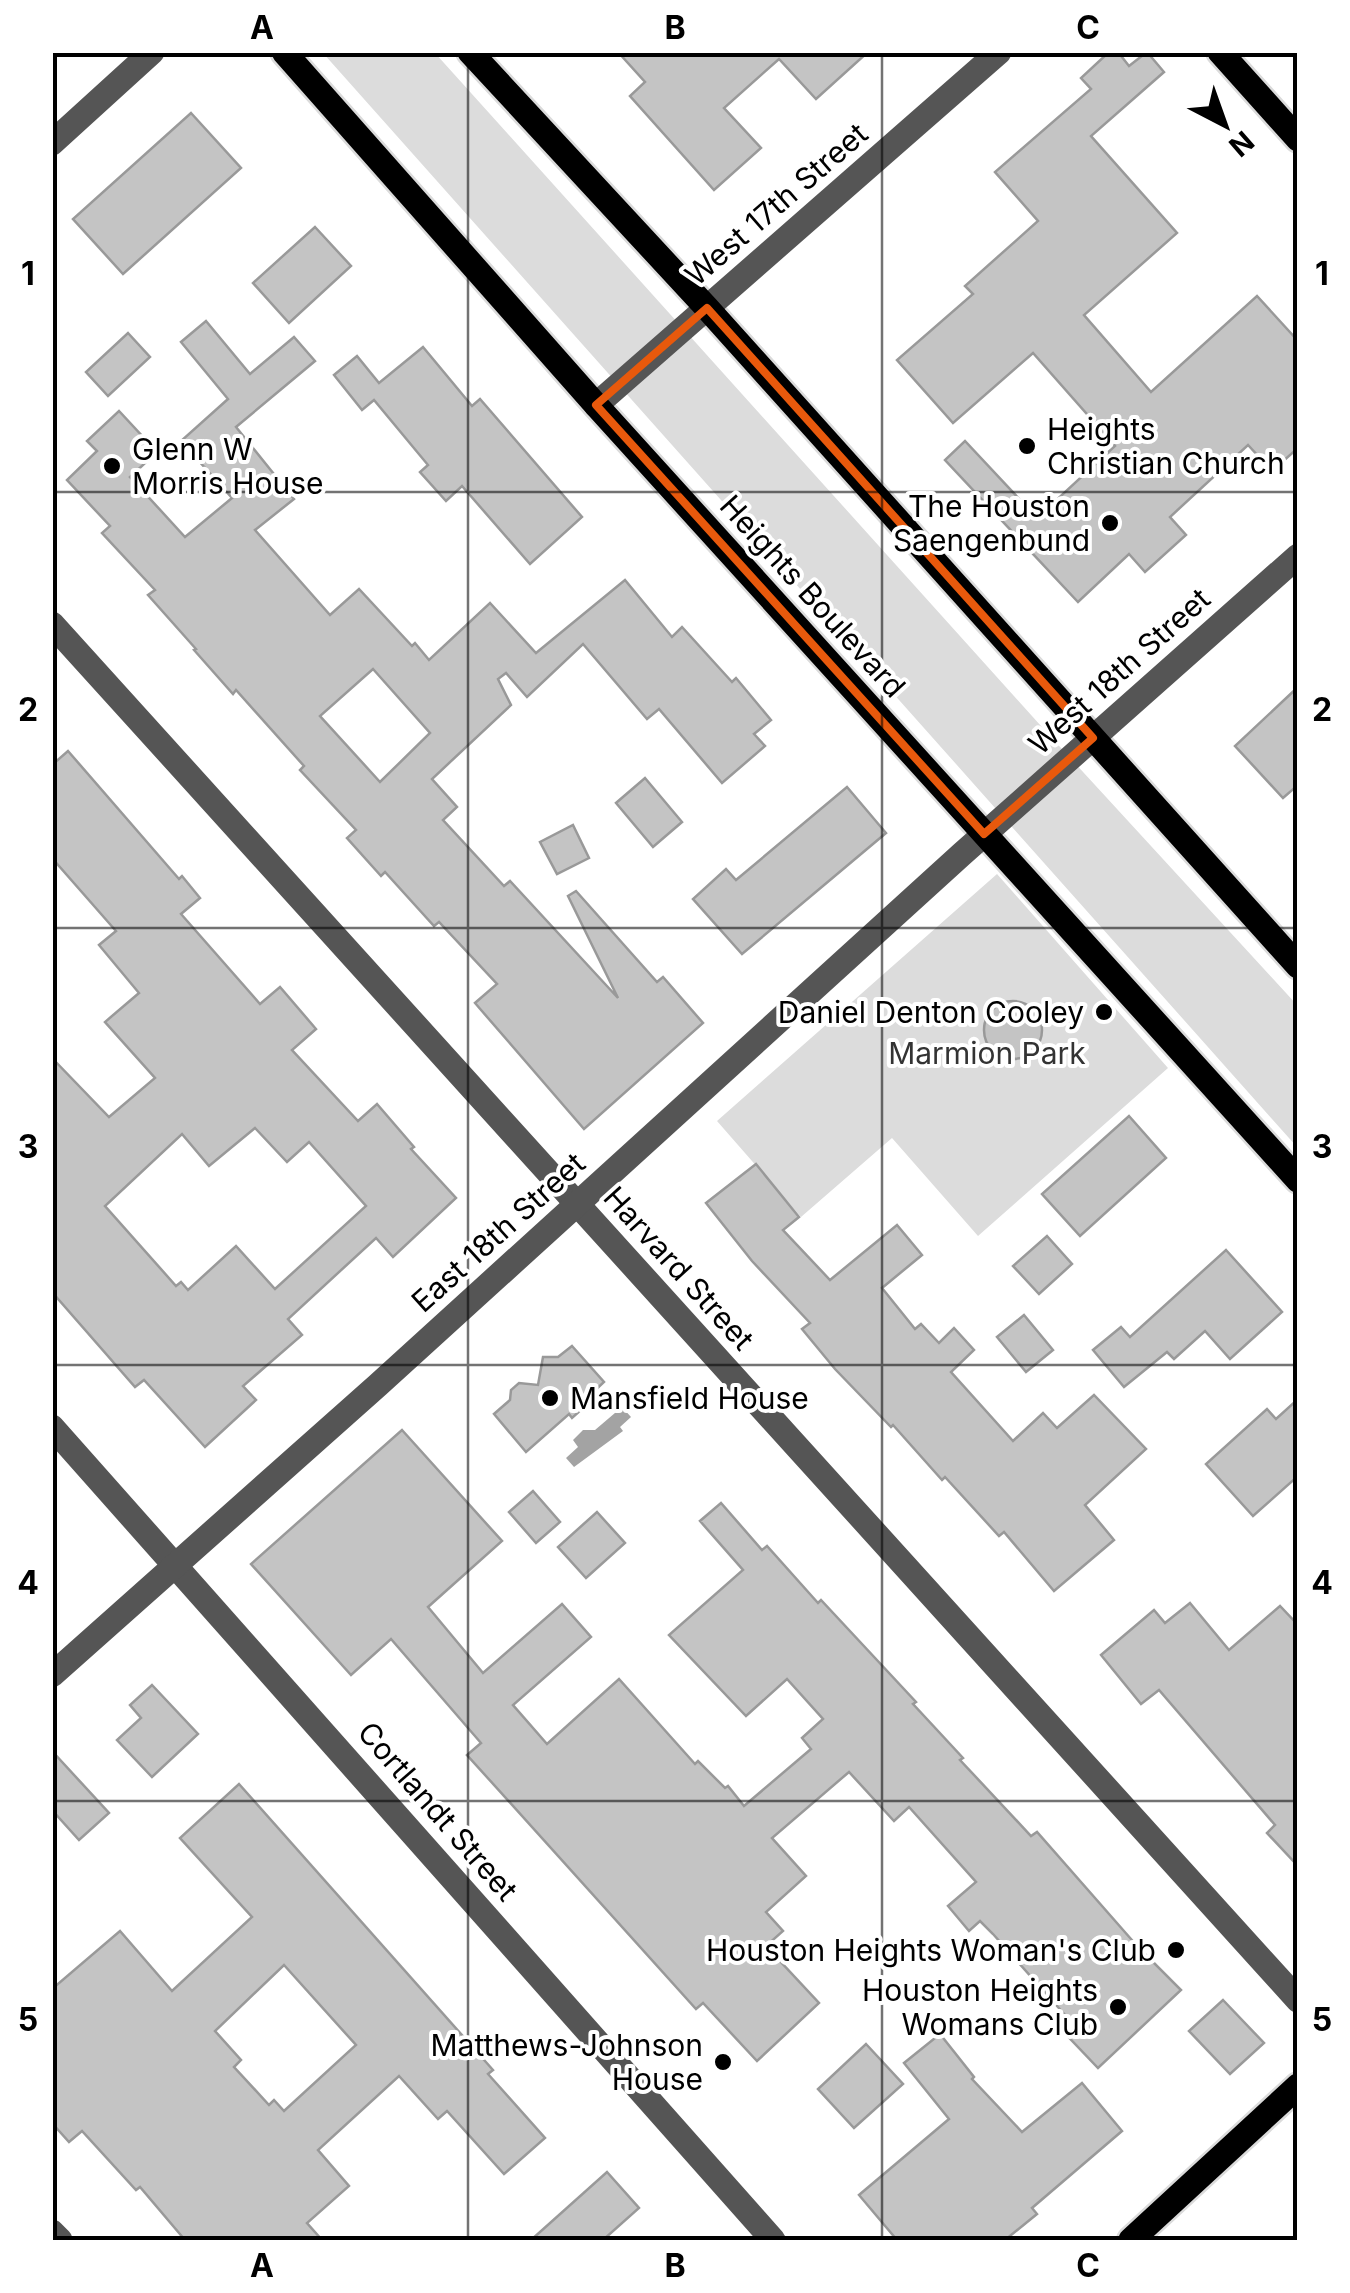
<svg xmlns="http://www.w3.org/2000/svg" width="1350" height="2293" font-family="Inter,sans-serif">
  <rect width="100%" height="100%" fill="#fff"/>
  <g fill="#dcdcdc">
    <polygon points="323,53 435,53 1050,736 1297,1005 1297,1147"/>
    <polygon points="997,874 1168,1068 978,1236 892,1138 801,1217 717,1121"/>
  </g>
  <polygon fill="#a3a3a3" points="622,1407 631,1417 620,1427 623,1431 574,1467 566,1458 578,1447 573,1440 583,1430 595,1430"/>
  <g fill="#c4c4c4" stroke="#999" stroke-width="2.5" fill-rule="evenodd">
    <polygon points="618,52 868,52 816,99 779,59 724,108 761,148 714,190 630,96 645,82"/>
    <polygon points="1109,52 1118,52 1129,66 1147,52 1164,72 1091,136 1177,233 1084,315 1151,392 1257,296 1298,341 1298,448 1272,471 1248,445 1170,517 1186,535 1145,572 1129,554 1078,602 945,460 965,441 1037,518 1115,446 1033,353 953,423 897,360 973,294 965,286 1038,221 995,172 1091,89 1081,78"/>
    <polygon points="191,113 241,168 123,274 73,219"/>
    <polygon points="315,227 351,266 289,323 253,283"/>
    <path d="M206 321 250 374 294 337 315 361 236 427 294 499 255 530 330 615 359 589 412 646 415 643 429 660 490 603 536 653 625 580 672 637 682 627 732 682 736 678 771 720 754 734 765 746 722 783 659 709 647 719 583 644 527 697 506 673 498 679 511 705 432 779 457 807 443 820 504 886 510 881 618 998 568 896 576 891 657 982 663 977 703 1023 584 1129 475 1003 497 984 439 922 434 926 385 872 381 876 347 838 356 830 300 770 304 766 236 690 233 694 194 650 196 649 148 595 155 590 102 533 110 526 67 480 97 451 87 441 119 411 157 452 130 477 185 537 232 498 181 441 228 399 181 342ZM373 669 430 733 380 782 320 716Z"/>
    <polygon points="128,333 150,357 108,396 86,372"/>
    <polygon points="423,347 472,406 480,399 582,517 530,564 462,486 446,501 420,472 428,465 374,400 362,410 334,375 357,356 379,383"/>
    <polygon points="1298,687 1298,785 1283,798 1235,746"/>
    <path d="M68 751 179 879 182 876 200 898 181 914 260 1004 280 987 316 1029 292 1050 358 1121 377 1104 414 1147 411 1149 456 1198 393 1257 376 1238 288 1319 302 1335 243 1386 256 1400 205 1447 144 1380 135 1387 52 1292V1058L109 1117 155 1078 105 1022 139 993 99 945 116 931 52 858V765ZM255 1128 287 1162 309 1142 366 1206 275 1289 236 1246 188 1290 181 1282 176 1286 105 1206 182 1134 209 1166Z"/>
    <polygon points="645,778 682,822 653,847 616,803"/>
    <polygon points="847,787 886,833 742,954 693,899 726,869 736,880"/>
    <polygon points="573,825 589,858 557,874 540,842"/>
    <circle cx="1013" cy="1030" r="29"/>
    <polygon points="1129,1116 1166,1158 1080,1236 1042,1194"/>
    <polygon points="756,1164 799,1217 783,1230 830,1280 897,1225 922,1255 882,1288 915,1329 921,1324 939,1343 954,1328 974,1350 951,1372 1013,1441 1043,1413 1057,1428 1094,1395 1146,1449 1085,1505 1114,1540 1054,1591 1004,1532 999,1536 945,1477 942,1480 893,1425 891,1427 835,1369 802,1329 810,1323 752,1261 706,1203"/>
    <polygon points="1047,1236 1072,1264 1039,1294 1013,1266"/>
    <polygon points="1226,1250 1282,1312 1230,1359 1205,1331 1174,1359 1167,1352 1124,1387 1093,1350 1121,1327 1130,1337"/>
    <polygon points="1024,1315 1053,1350 1026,1372 997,1337"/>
    <polygon points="572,1346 604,1382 588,1397 591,1401 572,1418 569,1414 526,1452 494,1414 510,1400 511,1390 519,1383 538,1385 543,1357 558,1357"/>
    <polygon points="1298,1399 1298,1476 1253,1516 1206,1464 1267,1409 1276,1419"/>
    <polygon points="402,1430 502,1541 428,1607 483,1673 562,1604 591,1637 513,1705 547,1744 619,1679 695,1764 698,1761 725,1788 728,1786 744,1806 811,1749 802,1738 823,1719 787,1679 746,1716 669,1635 743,1570 700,1521 721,1503 762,1550 767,1546 818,1603 821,1600 916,1702 913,1704 963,1758 960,1760 1031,1836 1037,1832 1138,1947 1181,1990 1098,2068 1056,2024 1065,2015 993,1934 980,1921 969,1931 948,1906 976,1882 909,1807 894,1821 849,1772 772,1838 806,1876 766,1912 783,1931 766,1946 819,2003 757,2061 703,2003 696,2009 467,1755 481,1743 391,1639 351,1675 251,1564"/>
    <polygon points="533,1491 560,1522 536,1543 509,1512"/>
    <polygon points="597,1512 625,1543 586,1578 558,1547"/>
    <polygon points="1190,1603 1229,1650 1280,1606 1298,1625 1298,1866 1267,1833 1275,1825 1159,1690 1141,1704 1101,1655 1154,1610 1165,1623"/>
    <polygon points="152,1685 198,1734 152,1777 117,1740 141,1718 130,1705"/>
    <polygon points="52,1751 109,1813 79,1840 52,1810"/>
    <path d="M239 1784 493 2070 488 2074 545 2138 504 2174 447 2111 438 2119 399 2076 318 2150 349 2186 307 2223 322 2240H185L140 2187 136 2190 82 2131 69 2142 52 2123V1989L120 1931 172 1991 252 1917 180 1838ZM284 1965 356 2045 284 2111 274 2100 269 2105 234 2067 241 2060 215 2031Z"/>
    <polygon points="1223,2000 1264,2043 1230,2074 1189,2031"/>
    <polygon points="940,2034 974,2077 972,2079 1022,2132 1082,2083 1122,2131 1032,2208 1037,2214 1005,2240 897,2240 859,2195 949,2119 904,2063"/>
    <polygon points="866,2044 903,2084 854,2128 818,2089"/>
    <polygon points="607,2172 639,2208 603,2240 531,2240"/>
  </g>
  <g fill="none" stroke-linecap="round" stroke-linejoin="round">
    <defs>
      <g id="major">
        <polyline points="284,52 596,405 1298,1180"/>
        <polyline points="470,52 707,308 1298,966"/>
        <polyline points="1220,52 1298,139"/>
        <polyline points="1131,2240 1298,2086"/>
      </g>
    </defs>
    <use href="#major" stroke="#dbdbdb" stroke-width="30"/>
    <g stroke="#555" stroke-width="25">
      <polyline points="52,143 152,52"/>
      <polyline points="596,405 999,52"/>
      <polyline points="52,624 1298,2000"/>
      <polyline points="52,1427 773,2240"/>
      <polyline points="52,1675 378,1385 962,854 1298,556"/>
      <polyline points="52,2232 60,2240"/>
    </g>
    <use href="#major" stroke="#000" stroke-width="25"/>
  </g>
  <path fill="none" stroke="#e8590c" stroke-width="8" stroke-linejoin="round" d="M707 308 1093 738 984 834 596 405Z"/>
  <path fill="none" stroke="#000" stroke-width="2.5" stroke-opacity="0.55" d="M468 52V2240M882 52V2240M52 492H1298M52 928H1298M52 1365H1298M52 1801H1298"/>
  <g fill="#000" stroke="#fff" stroke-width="4">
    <circle cx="1027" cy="446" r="10"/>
    <circle cx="112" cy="466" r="10"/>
    <circle cx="1110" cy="523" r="10"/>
    <circle cx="1104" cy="1012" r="10"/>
    <circle cx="550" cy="1398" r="10"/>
    <circle cx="1176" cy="1950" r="10"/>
    <circle cx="1118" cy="2007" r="10"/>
    <circle cx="723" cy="2062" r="10"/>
  </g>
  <g text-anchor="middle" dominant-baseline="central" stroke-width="8" stroke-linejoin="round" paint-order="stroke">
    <g font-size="30" fill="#000" stroke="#fff">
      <text transform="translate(776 204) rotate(-41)">West 17th Street</text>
      <text transform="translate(813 596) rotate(48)">Heights Boulevard</text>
      <text transform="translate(1119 671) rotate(-42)">West 18th Street</text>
      <text transform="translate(498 1232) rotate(-42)">East 18th Street</text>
      <text transform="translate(679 1268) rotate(48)">Harvard Street</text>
      <text transform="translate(438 1811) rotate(49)">Cortlandt Street</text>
    </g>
    <g font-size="30" fill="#000" stroke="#fff" text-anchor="end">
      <text x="1047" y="429" text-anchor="start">Heights<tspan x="1047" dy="34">Christian Church</tspan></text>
      <text x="132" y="449" text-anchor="start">Glenn W<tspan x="132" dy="34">Morris House</tspan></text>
      <text x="1090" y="506">The Houston<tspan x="1090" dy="34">Saengenbund</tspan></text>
      <text x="1084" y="1012">Daniel Denton Cooley</text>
      <text x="570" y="1398" text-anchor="start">Mansfield House</text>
      <text x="1156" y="1950">Houston Heights Woman's Club</text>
      <text x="1098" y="1990">Houston Heights<tspan x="1098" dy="34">Womans Club</tspan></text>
      <text x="703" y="2045">Matthews-Johnson<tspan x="703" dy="34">House</tspan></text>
    </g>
    <g font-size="30" fill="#333" stroke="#fff">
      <text x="987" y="1053">Marmion Park</text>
    </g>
  </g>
  <rect width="1350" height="2293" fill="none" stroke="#ffffff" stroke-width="110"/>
  <g transform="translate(1225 125) rotate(139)" stroke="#ffffff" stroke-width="8" paint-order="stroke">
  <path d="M0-8L18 38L0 25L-18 38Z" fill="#000000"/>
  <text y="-15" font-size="28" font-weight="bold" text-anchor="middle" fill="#000000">N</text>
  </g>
  <rect x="55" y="55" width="1240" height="2183" fill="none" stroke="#000" stroke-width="4"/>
  <g font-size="32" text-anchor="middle" font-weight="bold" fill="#000">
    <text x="262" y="39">A</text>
    <text x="675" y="39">B</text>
    <text x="1088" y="39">C</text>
    <text x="28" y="285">1</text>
    <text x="1322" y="285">1</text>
    <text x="28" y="721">2</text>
    <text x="1322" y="721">2</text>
    <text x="28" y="1158">3</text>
    <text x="1322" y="1158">3</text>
    <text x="28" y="1594">4</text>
    <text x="1322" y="1594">4</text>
    <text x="28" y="2031">5</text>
    <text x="1322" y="2031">5</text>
    <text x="262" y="2277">A</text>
    <text x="675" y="2277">B</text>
    <text x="1088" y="2277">C</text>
  </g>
</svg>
